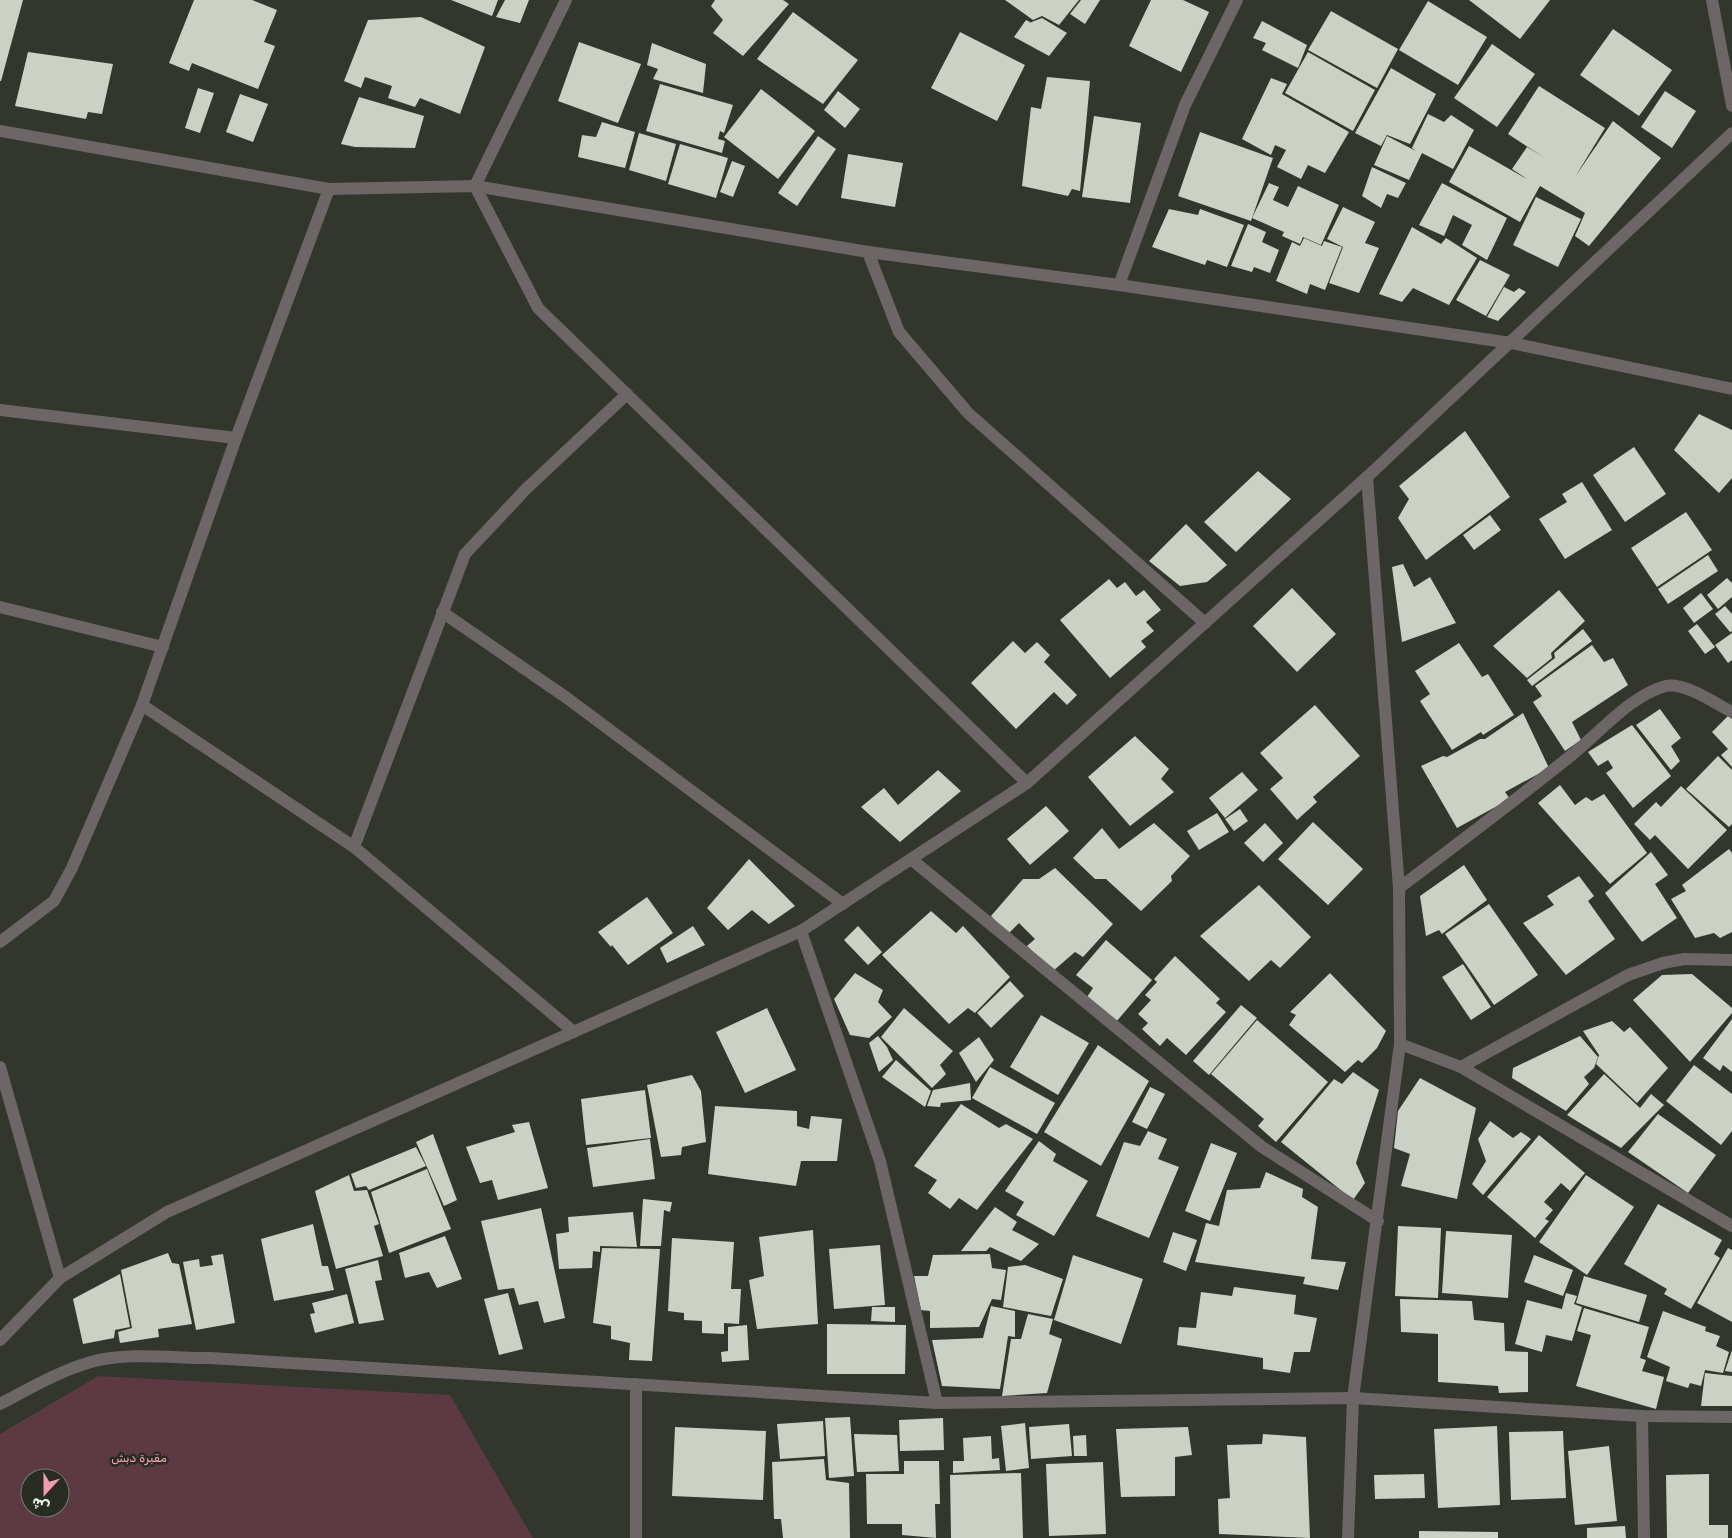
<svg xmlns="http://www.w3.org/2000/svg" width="1732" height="1538" font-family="Rubik,Cairo,sans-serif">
  <rect width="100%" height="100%" fill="#32362c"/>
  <path fill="#5c3943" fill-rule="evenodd" d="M98 1376 450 1395 533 1538H0V1434ZM30 1478H60V1508H30Z"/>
  <g fill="#cbd1c5">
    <polygon points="0,0 23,0 1,81 0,81"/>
    <polygon points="194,0 252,0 277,10 264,42 275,46 258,89 192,63 189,71 169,63"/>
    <polygon points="451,0 498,0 492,16"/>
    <polygon points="505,0 529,0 520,23 496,17"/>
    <polygon points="715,0 783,0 789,4 743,56 713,33 723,20 711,6"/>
    <polygon points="1005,0 1079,0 1059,25 1042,16 1033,20"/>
    <polygon points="1081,0 1100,0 1085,24 1070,14"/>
    <polygon points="1151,0 1183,0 1209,12 1181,72 1129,46"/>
    <polygon points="1469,0 1550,0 1520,39"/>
    <polygon points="1428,1 1487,37 1458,85 1399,50"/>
    <polygon points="1331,11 1398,49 1377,88 1308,50"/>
    <polygon points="793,12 858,60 823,104 757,59"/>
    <polygon points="421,17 485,47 460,114 420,98 415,107 388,98 392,86 365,77 361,88 344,81 368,20"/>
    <polygon points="1042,18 1067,33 1049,56 1014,37 1026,20 1030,22 1029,23"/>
    <polygon points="1262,21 1307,45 1298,68 1262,50 1266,43 1253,38"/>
    <polygon points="1613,29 1672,70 1639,116 1580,75"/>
    <polygon points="960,32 1025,65 997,121 931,88"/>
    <polygon points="579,42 641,64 618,123 558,101"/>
    <polygon points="652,43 706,64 703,93 653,79 658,69 647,65"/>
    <polygon points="1492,44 1535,74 1497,127 1454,98"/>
    <polygon points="28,52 113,64 102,114 88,112 86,119 15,106"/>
    <polygon points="1308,52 1375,90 1353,131 1285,93"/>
    <polygon points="1391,68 1436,94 1410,144 1387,135 1388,133 1381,146 1355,133"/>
    <polygon points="1047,77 1090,81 1080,191 1072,189 1068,196 1022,186 1031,107 1041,109"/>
    <polygon points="1271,78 1287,84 1282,94 1349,132 1325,173 1308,165 1301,179 1277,167 1286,150 1275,145 1271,155 1242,139"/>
    <polygon points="660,84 733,105 724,133 720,131 718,139 725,141 722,153 646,131"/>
    <polygon points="1539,86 1605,128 1575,177 1613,121 1661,158 1589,246 1575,236 1585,213 1540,186 1520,222 1449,182 1469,146 1527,179 1512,169 1527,147 1545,158 1508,134"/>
    <polygon points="198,88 214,93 200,133 185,128"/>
    <polygon points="761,89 815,131 778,179 724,137"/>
    <polygon points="838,91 860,109 845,128 824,110"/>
    <polygon points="1665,91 1696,111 1672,148 1641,127"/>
    <polygon points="240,94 268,104 253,142 226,132"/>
    <polygon points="359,97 424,116 415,148 355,147 341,144"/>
    <polygon points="1428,114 1444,122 1451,115 1474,130 1453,169 1422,153 1409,180 1374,165 1387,136 1416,151 1412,148"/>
    <polygon points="1094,116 1141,123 1130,203 1082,197"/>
    <polygon points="602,122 635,132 625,168 578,157 582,135 596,137"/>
    <polygon points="1200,132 1273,158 1251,221 1178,196"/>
    <polygon points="639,133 676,144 666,181 629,170"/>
    <polygon points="818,136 836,149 797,206 778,193"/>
    <polygon points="680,144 728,158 716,198 668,184"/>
    <polygon points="848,154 903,163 895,207 841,198"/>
    <polygon points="732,161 745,166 733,197 720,192"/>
    <polygon points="1372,167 1406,183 1398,198 1387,194 1381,208 1362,196"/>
    <polygon points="1269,183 1279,187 1273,200 1288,207 1298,186 1339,205 1321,245 1303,237 1300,244 1282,236 1284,232 1252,218"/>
    <polygon points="1442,183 1507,218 1487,260 1462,245 1472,225 1453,215 1444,236 1419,225"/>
    <polygon points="1536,197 1581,219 1558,267 1513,245"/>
    <polygon points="1343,207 1375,222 1365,243 1379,248 1359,293 1329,283 1343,247 1327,239"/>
    <polygon points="1169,209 1198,215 1200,209 1244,225 1227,267 1207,260 1205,265 1152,247"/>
    <polygon points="1248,224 1266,232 1262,242 1279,250 1270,273 1254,267 1252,272 1231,266"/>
    <polygon points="1412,227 1441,244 1446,238 1477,258 1449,305 1413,288 1402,302 1379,294"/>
    <polygon points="1304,238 1322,246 1324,241 1342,247 1325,290 1310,284 1307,294 1276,281 1292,242 1300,246"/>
    <polygon points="1480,260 1510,275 1486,316 1456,300"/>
    <polygon points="1504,287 1514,292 1519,288 1526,292 1498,321 1487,317"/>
    <polygon points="1699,414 1732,430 1732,478 1719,493 1674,450"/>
    <polygon points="1465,431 1510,497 1426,560 1398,518 1409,499 1399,486"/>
    <polygon points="1634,447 1666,494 1625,522 1593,475"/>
    <polygon points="1258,471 1291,499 1236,552 1204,522"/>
    <polygon points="1582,482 1612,530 1565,559 1539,519 1567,502 1562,494"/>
    <polygon points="1686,512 1712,550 1657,587 1631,548"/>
    <polygon points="1490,515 1501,530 1474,550 1463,535"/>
    <polygon points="1186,524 1227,565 1207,582 1180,586 1149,561"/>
    <polygon points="1708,555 1718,571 1668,604 1658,589"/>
    <polygon points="1403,564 1414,587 1430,577 1456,623 1402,642 1392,567"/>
    <polygon points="1727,578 1732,583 1732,597 1718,609 1707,595"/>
    <polygon points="1109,579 1117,588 1125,582 1136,596 1144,590 1161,610 1146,622 1154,631 1141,641 1146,647 1110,678 1060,620"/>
    <polygon points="1292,588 1336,634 1297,672 1253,626"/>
    <polygon points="1559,590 1585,621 1551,653 1552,658 1527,678 1493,646"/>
    <polygon points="1701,593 1713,609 1694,623 1683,608"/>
    <polygon points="1725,606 1732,614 1732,631 1730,632 1715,614"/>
    <polygon points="1697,624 1715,647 1705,654 1688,631"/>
    <polygon points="1583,629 1592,641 1532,686 1527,680 1555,658 1554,653"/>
    <polygon points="1732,633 1732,660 1728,663 1715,645"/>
    <polygon points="1013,641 1025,653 1037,642 1050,655 1044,662 1077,695 1067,705 1054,692 1016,729 971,683"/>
    <polygon points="1459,643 1482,677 1488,674 1514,715 1483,735 1481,732 1452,750 1420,701 1430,694 1415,671"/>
    <polygon points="1592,645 1604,662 1613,658 1628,685 1572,722 1581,740 1565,751 1533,702 1542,696 1535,686"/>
    <polygon points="1315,705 1360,756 1313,797 1317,802 1297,820 1270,789 1283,778 1260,753"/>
    <polygon points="1660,709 1681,738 1671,746 1680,761 1671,770 1636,725"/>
    <polygon points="1523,713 1549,768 1505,792 1510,799 1457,828 1421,766 1443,756 1447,757 1480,739 1485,739"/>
    <polygon points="1728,716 1732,719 1732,767 1721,755 1728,749 1712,732"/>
    <polygon points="1632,725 1671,776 1633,808 1606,773 1613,768 1608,760 1598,766 1588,752"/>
    <polygon points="1135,736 1169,769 1161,779 1174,792 1130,826 1088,777"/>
    <polygon points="1718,756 1732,770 1732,824 1729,827 1686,789"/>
    <polygon points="938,770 961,791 900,842 861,807 884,788 898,805"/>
    <polygon points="1242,772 1258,790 1225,818 1209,798"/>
    <polygon points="1560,785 1575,805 1586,797 1592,801 1604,794 1647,853 1610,884 1538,803"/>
    <polygon points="1681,786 1727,830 1688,869 1655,835 1650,840 1634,824 1656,802 1661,807"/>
    <polygon points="1046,806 1069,831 1030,865 1007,839"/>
    <polygon points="1240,809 1248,821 1234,831 1225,819"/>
    <polygon points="1217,813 1229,832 1199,850 1187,831"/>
    <polygon points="1313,822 1363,869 1328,905 1278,859"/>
    <polygon points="1154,823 1190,856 1171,876 1172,881 1141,911 1106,879 1095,879 1073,858 1102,828 1119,849"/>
    <polygon points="1265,823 1283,843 1263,862 1244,843"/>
    <polygon points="1729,849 1732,853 1732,932 1720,938 1714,933 1695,938 1671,899 1686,891 1682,885"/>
    <polygon points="1651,852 1668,875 1655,884 1677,918 1642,942 1605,893"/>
    <polygon points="749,859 795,906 769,924 752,910 728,930 707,908"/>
    <polygon points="1464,865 1487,900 1442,934 1439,930 1426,936 1420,896"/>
    <polygon points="1055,868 1113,924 1083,957 1075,952 1053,971 1027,946 1035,939 1019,923 1008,934 991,916 1023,879 1039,879"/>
    <polygon points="1579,876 1594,896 1588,901 1615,939 1566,975 1523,923 1554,905 1547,896"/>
    <polygon points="1259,885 1311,937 1280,968 1271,960 1249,981 1200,936"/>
    <polygon points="647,897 673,933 628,965 612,945 611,947 598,932"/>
    <polygon points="1489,904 1538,975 1494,1005 1445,934"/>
    <polygon points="931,911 956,933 963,926 1010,977 975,1013 968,1008 949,1024 882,955"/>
    <polygon points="693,926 705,945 667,963 660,948"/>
    <polygon points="858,926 882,952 868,965 844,940"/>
    <polygon points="1106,940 1152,980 1116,1022 1087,997 1093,988 1076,975"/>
    <polygon points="1175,956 1220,999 1216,1003 1226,1012 1186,1055 1167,1038 1160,1046 1142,1029 1148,1023 1138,1014 1151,1000 1145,995 1157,982 1154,979"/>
    <polygon points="1463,964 1491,1007 1471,1020 1442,977"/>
    <polygon points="855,973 883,990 878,1002 892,1017 869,1038 850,1035 834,999"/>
    <polygon points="1330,973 1386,1031 1377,1048 1362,1063 1358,1060 1345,1072 1289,1025 1296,1015 1290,1012"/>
    <polygon points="1692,974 1732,1008 1732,1013 1690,1062 1633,1000 1662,975"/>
    <polygon points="1010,981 1024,996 991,1028 977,1013"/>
    <polygon points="1241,1005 1257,1018 1209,1075 1193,1061"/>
    <polygon points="767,1008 796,1070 745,1093 716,1032"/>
    <polygon points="904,1008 953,1051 940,1065 946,1074 932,1088 881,1037"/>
    <polygon points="1041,1015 1089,1043 1058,1095 1010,1067"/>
    <polygon points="1732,1019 1732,1072 1723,1065 1720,1071 1703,1058"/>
    <polygon points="1257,1020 1328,1082 1276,1142 1258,1126 1264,1119 1211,1074"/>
    <polygon points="1612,1021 1624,1032 1630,1027 1668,1068 1637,1103 1596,1064 1599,1055 1583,1031"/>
    <polygon points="878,1036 887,1047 893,1060 879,1072 869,1043"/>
    <polygon points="1580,1036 1598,1057 1594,1068 1584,1077 1589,1084 1566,1111 1512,1078 1513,1068"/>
    <polygon points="979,1037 994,1060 976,1082 959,1053"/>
    <polygon points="1098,1045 1149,1081 1101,1166 1044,1132"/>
    <polygon points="896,1060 931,1091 925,1107 882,1077"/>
    <polygon points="1694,1065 1732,1094 1732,1131 1721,1145 1666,1101"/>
    <polygon points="990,1067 1055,1103 1037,1134 972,1098"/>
    <polygon points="1353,1072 1379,1090 1356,1163 1365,1183 1353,1200 1281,1142 1334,1079 1342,1084"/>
    <polygon points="1604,1074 1640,1108 1651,1094 1664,1105 1621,1148 1567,1115"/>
    <polygon points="692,1075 701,1091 706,1142 682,1147 681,1155 661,1157 647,1085"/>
    <polygon points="1420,1078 1476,1108 1457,1199 1401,1186 1410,1154 1394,1148 1398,1111"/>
    <polygon points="970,1083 971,1100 941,1103 940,1107 927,1106 933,1090"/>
    <polygon points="1150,1087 1165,1094 1147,1129 1132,1122"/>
    <polygon points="645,1090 651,1138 586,1145 581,1099"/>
    <polygon points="961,1104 999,1128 1006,1124 1033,1139 977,1210 959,1198 950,1209 928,1193 937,1180 914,1166"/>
    <polygon points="715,1106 797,1111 797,1126 809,1129 811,1116 842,1119 837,1161 801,1161 796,1186 708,1174"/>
    <polygon points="1658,1114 1716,1155 1688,1193 1628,1152"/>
    <polygon points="1490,1121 1513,1138 1521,1132 1531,1139 1483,1195 1472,1184 1486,1161 1478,1139"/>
    <polygon points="529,1122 548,1188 498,1200 492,1180 480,1183 466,1147 515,1132 512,1125"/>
    <polygon points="1148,1131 1167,1139 1158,1159 1179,1167 1149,1238 1096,1216 1124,1142 1140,1146"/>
    <polygon points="433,1134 457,1200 444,1206 416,1142"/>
    <polygon points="1539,1135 1585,1173 1570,1191 1561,1183 1544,1202 1553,1210 1545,1219 1549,1221 1535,1238 1487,1197"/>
    <polygon points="650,1139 655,1179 593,1187 587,1148"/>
    <polygon points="1039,1141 1056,1154 1053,1161 1088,1181 1054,1236 1016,1215 1024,1202 1005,1191"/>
    <polygon points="1211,1143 1237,1153 1210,1221 1185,1211"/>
    <polygon points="416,1147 426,1166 369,1190 366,1186 356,1188 351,1174"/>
    <polygon points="427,1169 451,1229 389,1253 371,1192"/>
    <polygon points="1266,1172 1303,1189 1302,1197 1318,1207 1311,1259 1346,1262 1338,1290 1303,1284 1305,1277 1195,1262 1206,1223 1219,1226 1227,1190 1260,1188"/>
    <polygon points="349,1175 354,1191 367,1190 379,1224 374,1226 383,1256 336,1269 315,1191"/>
    <polygon points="1586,1175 1634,1207 1587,1275 1539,1242"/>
    <polygon points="643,1199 672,1202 670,1212 664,1210 661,1246 640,1246"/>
    <polygon points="1658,1204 1722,1240 1714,1254 1720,1258 1691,1309 1664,1294 1667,1289 1624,1264"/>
    <polygon points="995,1207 1017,1222 1012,1230 1039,1244 1021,1261 990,1247 986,1251 961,1251"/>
    <polygon points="541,1208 565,1318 544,1323 538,1301 519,1305 514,1288 498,1290 481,1221"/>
    <polygon points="633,1212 637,1247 600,1246 600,1252 593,1251 592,1268 559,1269 556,1234 569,1232 568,1217"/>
    <polygon points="313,1224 322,1266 328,1266 334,1290 274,1301 261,1239"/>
    <polygon points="1398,1226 1441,1228 1438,1298 1395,1296"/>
    <polygon points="813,1230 818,1324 757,1329 749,1280 764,1276 759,1237"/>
    <polygon points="1446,1231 1512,1235 1508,1298 1442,1293"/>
    <polygon points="1173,1232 1197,1240 1186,1271 1163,1262"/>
    <polygon points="445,1236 462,1279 437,1288 429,1272 405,1278 399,1253"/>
    <polygon points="672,1238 734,1242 731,1289 741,1289 739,1324 724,1323 724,1334 702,1333 702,1321 684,1320 684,1313 668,1311"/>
    <polygon points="880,1245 885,1305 834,1309 829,1249"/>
    <polygon points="602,1248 660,1249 652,1361 629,1360 630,1343 611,1339 611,1326 593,1323"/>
    <polygon points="1728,1248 1732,1250 1732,1322 1697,1303"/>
    <polygon points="168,1253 172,1263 179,1264 192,1324 158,1329 159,1337 120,1343 118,1332 132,1328 121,1270"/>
    <polygon points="223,1254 235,1323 196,1330 183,1262 199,1259 200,1267 213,1265 211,1256"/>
    <polygon points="990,1254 992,1268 1006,1270 1001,1300 992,1299 979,1327 930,1328 930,1311 921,1310 914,1276 928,1276 933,1255"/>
    <polygon points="1073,1255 1143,1279 1121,1344 1054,1320"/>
    <polygon points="1534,1255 1573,1270 1563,1296 1524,1282"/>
    <polygon points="378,1260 382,1280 375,1281 384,1320 359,1324 345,1269"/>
    <polygon points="1025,1265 1063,1279 1051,1316 1003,1307 1008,1267"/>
    <polygon points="120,1274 130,1327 115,1330 114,1338 83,1344 73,1299"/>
    <polygon points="1584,1276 1647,1295 1639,1322 1576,1303"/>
    <polygon points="1234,1287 1296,1295 1294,1314 1317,1318 1310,1352 1294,1352 1290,1373 1263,1369 1263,1358 1177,1345 1179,1327 1196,1328 1201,1292 1232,1296"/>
    <polygon points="508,1293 523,1349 499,1355 484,1299"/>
    <polygon points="1566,1293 1577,1296 1574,1304 1582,1307 1572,1341 1546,1335 1542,1352 1515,1344 1527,1300 1562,1309"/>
    <polygon points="347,1294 354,1323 315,1333 310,1314 315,1313 312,1303"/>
    <polygon points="1400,1299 1472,1301 1474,1320 1504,1323 1505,1351 1528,1352 1528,1392 1499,1393 1498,1386 1438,1382 1438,1334 1401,1332"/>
    <polygon points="991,1306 1015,1311 1015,1337 1008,1336 1000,1389 942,1386 932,1340 983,1338"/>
    <polygon points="872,1307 895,1307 895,1322 871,1321"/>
    <polygon points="1584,1308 1649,1327 1640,1358 1646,1360 1642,1371 1664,1377 1656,1409 1576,1386 1591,1335 1577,1331"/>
    <polygon points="1663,1311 1706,1327 1705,1331 1720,1336 1716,1346 1729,1352 1723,1373 1705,1370 1701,1386 1690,1383 1688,1388 1666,1381 1670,1367 1647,1357"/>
    <polygon points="1028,1314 1053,1319 1049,1334 1062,1339 1047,1393 1002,1396 1011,1339 1021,1339"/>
    <polygon points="827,1324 906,1325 905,1374 827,1374"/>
    <polygon points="747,1325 749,1360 722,1362 721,1352 728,1351 728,1327"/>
    <polygon points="1732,1350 1732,1372 1725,1371"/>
    <polygon points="1705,1373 1732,1376 1732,1406 1701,1406"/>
    <polygon points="850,1417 854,1476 829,1478 825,1418"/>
    <polygon points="943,1418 944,1450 900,1451 899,1420"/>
    <polygon points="823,1421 825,1456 780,1459 777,1424"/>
    <polygon points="1025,1423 1029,1468 1006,1471 1001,1426"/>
    <polygon points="1069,1424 1072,1456 1031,1459 1029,1427"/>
    <polygon points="1497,1426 1500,1505 1438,1508 1434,1429"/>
    <polygon points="675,1427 766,1431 763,1500 672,1496"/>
    <polygon points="1188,1427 1192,1455 1175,1457 1175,1496 1121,1497 1116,1429"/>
    <polygon points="1563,1431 1566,1498 1511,1500 1509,1432"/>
    <polygon points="854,1434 897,1435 899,1471 857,1472"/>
    <polygon points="1263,1434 1306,1437 1310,1538 1219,1534 1218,1499 1230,1498 1227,1445 1262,1444"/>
    <polygon points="1086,1435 1087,1456 1074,1456 1073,1436"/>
    <polygon points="991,1436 992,1459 999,1458 1000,1470 953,1473 953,1461 964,1461 963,1438"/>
    <polygon points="1609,1446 1617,1521 1575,1525 1568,1451"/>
    <polygon points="824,1459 826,1480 849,1483 850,1538 783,1538 781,1519 774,1519 772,1462"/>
    <polygon points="904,1461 939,1461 940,1504 935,1504 936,1538 902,1535 902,1524 867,1524 866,1474 904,1474"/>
    <polygon points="1103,1462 1106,1534 1049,1536 1046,1464"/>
    <polygon points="1021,1473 1023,1538 951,1538 950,1475"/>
    <polygon points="1424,1474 1425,1498 1375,1499 1374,1475"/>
    <polygon points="1709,1474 1709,1525 1728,1525 1728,1538 1667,1538 1666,1475"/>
    <polygon points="1625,1526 1626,1538 1587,1538 1587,1528"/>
    <polygon points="1419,1531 1498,1532 1498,1538 1419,1538"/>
  </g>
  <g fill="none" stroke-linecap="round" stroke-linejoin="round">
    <g stroke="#6c6667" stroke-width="12">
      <polyline points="566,0 475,186 538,308 1027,783"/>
      <polyline points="1712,0 1732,106"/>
      <polyline points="0,131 329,189 475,186 868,252 1119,285 1511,343 1732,389"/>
      <polyline points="868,252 899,332 968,413 1205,623"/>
      <polyline points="1119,285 1185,105 1237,0"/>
      <polyline points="0,410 236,438"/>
      <polyline points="0,607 163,647"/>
      <polyline points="442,612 567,698 843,904"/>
      <polyline points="142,705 354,847 574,1032"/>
      <polyline points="354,847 465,554 526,489 627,394"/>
      <polyline points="911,859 1262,1147 1378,1221"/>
      <path d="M1399 888C1456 845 1513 802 1568 758 1597 736 1630 695 1666 686 1685 682 1716 704 1732 712"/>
      <polyline points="801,931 880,1161 937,1403"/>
      <polyline points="0,942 54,901 72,868 142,705 236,438 329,189"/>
      <polyline points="1400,1044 1461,1067 1732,1226"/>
      <polyline points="0,1067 60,1278"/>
      <polyline points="1461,1067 1628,975 1663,963 1684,959 1732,960"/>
      <polyline points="0,1340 60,1278 167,1212 801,931 1027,783 1367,477 1732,133"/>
      <polyline points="636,1384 636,1538"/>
      <path d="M0 1404C29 1389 59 1371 91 1362 128 1352 172 1358 210 1358L937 1403 1353 1398 1642 1416 1732 1417"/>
      <polyline points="1642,1416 1644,1538"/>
      <polyline points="1348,1538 1353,1398 1400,1044 1399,888 1367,477"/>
    </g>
  </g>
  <g text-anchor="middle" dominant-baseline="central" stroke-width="5" stroke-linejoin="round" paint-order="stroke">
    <g font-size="12" fill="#fea3bd" stroke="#282c23">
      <text x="139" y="1458">مقبرة دبش</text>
    </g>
  </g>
  <g transform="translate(45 1493) rotate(201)"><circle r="24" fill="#282c23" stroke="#767a72"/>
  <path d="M0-4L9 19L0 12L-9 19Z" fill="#f19ab3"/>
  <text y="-8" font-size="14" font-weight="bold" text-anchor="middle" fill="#ecefe9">ش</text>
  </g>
</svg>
